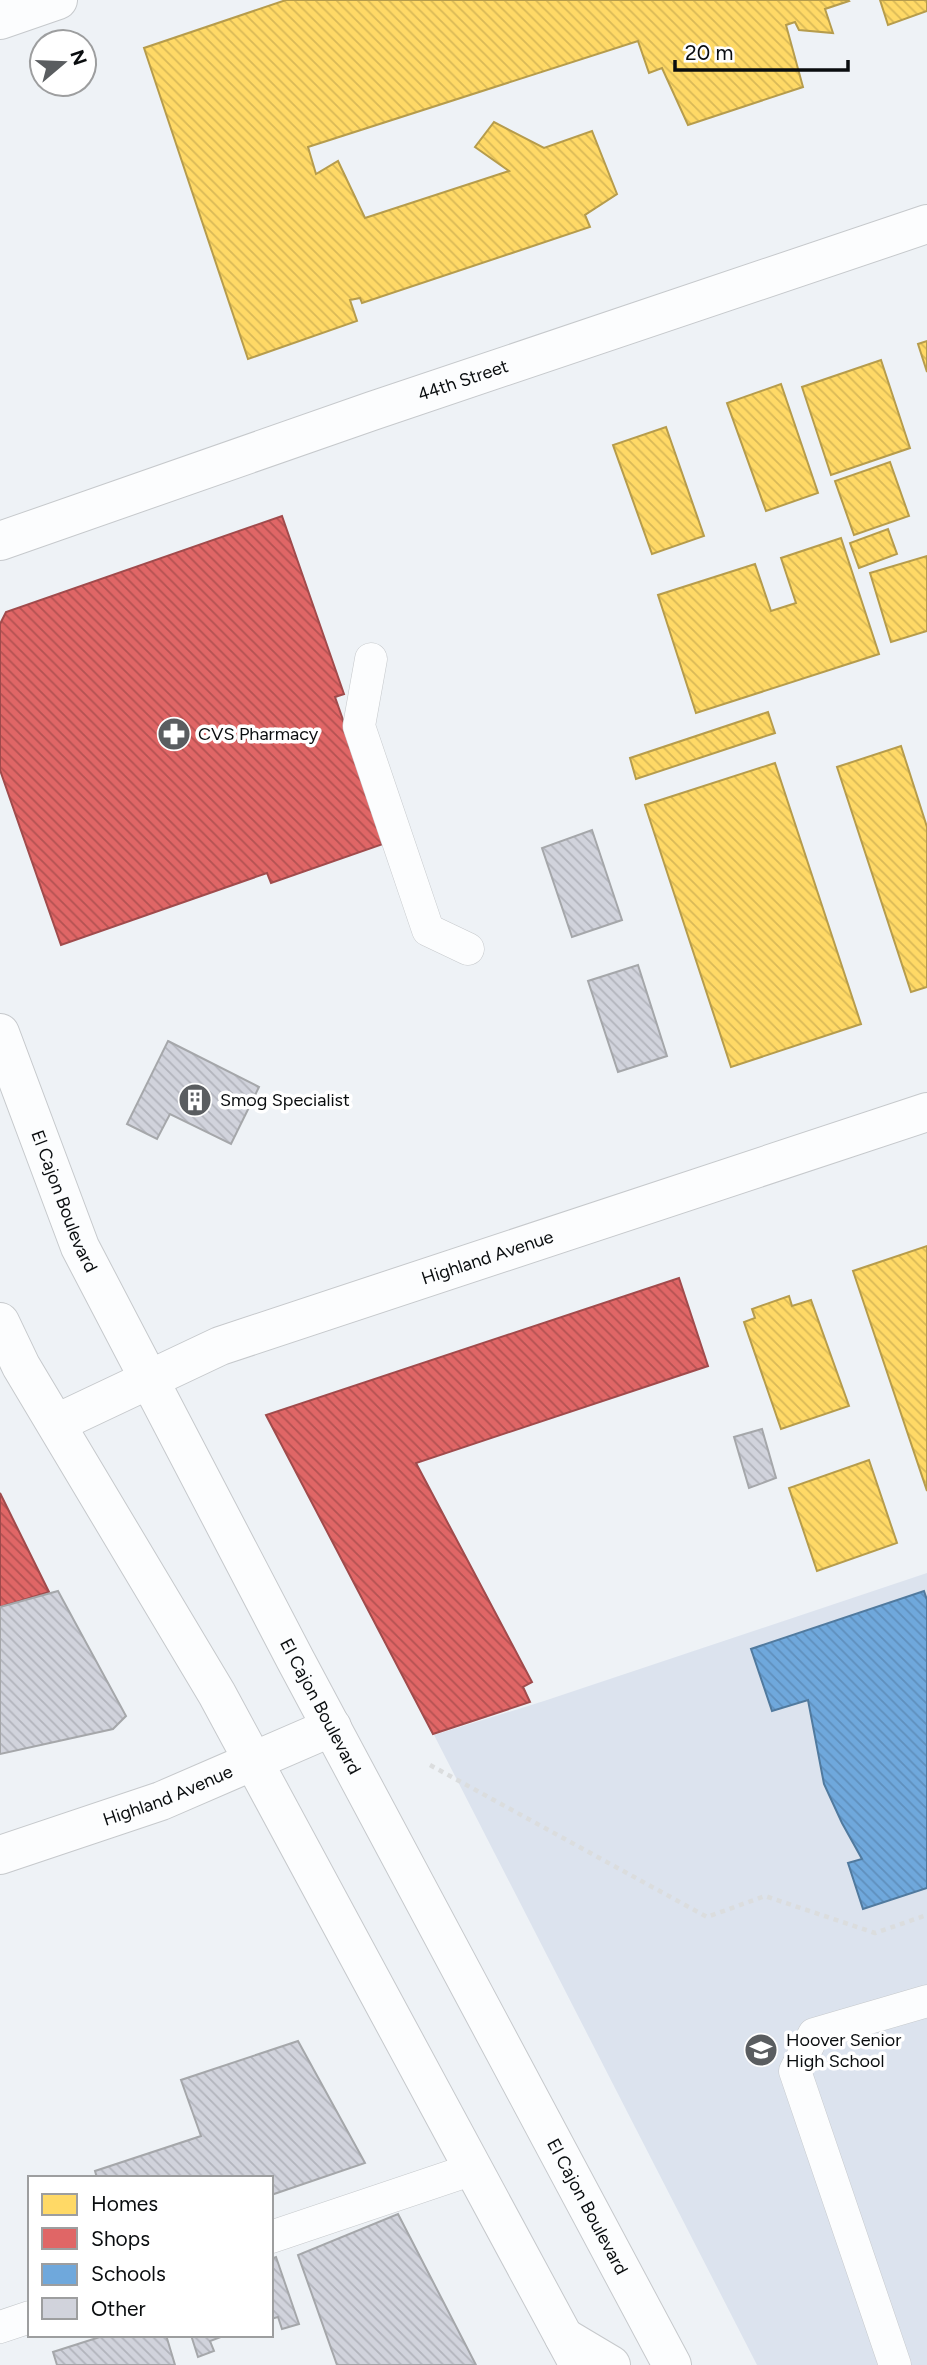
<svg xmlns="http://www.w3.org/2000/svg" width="927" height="2365" font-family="Figtree,sans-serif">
  <defs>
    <pattern id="homes-back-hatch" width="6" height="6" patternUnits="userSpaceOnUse" patternTransform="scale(1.75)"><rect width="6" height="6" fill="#ffd966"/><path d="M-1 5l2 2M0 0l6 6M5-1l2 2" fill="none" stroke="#d9b957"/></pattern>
    <pattern id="shops-back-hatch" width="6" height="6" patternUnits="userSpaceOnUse" patternTransform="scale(1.75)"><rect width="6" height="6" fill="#e06666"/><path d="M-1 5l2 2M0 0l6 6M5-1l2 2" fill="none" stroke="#b45252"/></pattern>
    <pattern id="schools-back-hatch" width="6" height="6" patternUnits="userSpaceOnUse" patternTransform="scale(1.75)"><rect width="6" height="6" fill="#6fa8dc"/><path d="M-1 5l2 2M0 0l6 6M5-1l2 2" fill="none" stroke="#5f8fbc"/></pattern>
    <pattern id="building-back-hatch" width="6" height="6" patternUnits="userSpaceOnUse" patternTransform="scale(1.75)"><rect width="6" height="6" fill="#d1d3dc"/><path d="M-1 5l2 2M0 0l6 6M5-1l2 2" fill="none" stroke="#b2b4bc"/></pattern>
  </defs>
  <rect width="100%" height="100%" fill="#eef2f6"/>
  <polygon fill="#dce3ee" points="927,1573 927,2365 757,2365 434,1735 544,1701"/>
  <g fill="url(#homes-back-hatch)" stroke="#b69c4c" stroke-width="2">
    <polygon points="286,0 848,0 849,1 825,9 833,33 799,30 795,22 786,25 803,87 688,125 662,68 649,73 638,41 308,147 316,174 338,161 365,218 509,171 475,147 494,122 544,148 592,131 617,194 585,215 590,227 362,303 360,298 350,300 357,321 248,359 144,48"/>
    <polygon points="880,0 927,0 927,11 888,25"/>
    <polygon points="927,341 927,372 918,344"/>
    <polygon points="881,360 910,448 831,475 802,387"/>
    <polygon points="781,384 818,493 766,511 727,403"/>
    <polygon points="666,427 704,536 652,554 613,445"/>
    <polygon points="890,462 909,516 854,535 835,481"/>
    <polygon points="888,529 897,554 859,568 850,543"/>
    <polygon points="841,538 879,654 696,713 658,595 755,564 771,611 796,603 781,558"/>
    <polygon points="927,556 927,631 891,642 870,573"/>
    <polygon points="768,712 775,733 636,779 630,758"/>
    <polygon points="901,746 927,827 927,987 911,992 837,767"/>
    <polygon points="775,763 861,1024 731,1067 645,805"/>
    <polygon points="927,1246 927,1491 853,1271"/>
    <polygon points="789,1296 792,1306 811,1300 849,1406 781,1429 744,1322 755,1318 752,1309"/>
    <polygon points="869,1460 897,1543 817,1571 789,1488"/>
  </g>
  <g fill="url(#shops-back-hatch)" stroke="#a04b4c" stroke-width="2">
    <polygon points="282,516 344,694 335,697 386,843 271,883 267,873 61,945 0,770 0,624 6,612"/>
    <polygon points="679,1278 708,1366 416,1463 532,1682 523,1687 530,1702 433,1734 266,1415"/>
    <polygon points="0,1493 49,1592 0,1607"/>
  </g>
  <polygon fill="url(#schools-back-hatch)" stroke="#517a9e" stroke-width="2" points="924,1591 927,1600 927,1888 863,1909 848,1863 862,1859 842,1823 824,1784 808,1700 772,1711 751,1649"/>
  <g fill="url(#building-back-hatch)" stroke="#a5a7aa" stroke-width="2">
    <polygon points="592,830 622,920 572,937 542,848"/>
    <polygon points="638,965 667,1056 618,1072 588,981"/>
    <polygon points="168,1041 259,1087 231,1144 170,1114 157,1139 127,1124"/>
    <polygon points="762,1429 776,1478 749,1488 734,1437"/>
    <polygon points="58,1591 126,1716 113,1729 0,1754 0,1607"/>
    <polygon points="298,2041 365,2163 271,2195 271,2178 97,2178 95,2171 201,2136 181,2080"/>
    <polygon points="398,2214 476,2365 337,2365 298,2255"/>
    <polygon points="276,2257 299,2324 282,2329 278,2317 271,2319 271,2259"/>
    <polygon points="106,2335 166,2335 175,2365 57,2365 53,2352"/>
    <polygon points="191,2335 226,2335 210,2341 214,2351 198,2357"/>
  </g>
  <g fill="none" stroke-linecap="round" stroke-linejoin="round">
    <defs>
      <g id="lane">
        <polyline points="371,659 359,726 428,930 468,949"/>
        <polyline points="271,2237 473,2169"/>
        <polyline points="0,2327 30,2317"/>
        <polyline points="895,2365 795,2071 814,2034 927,2001"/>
      </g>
      <g id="street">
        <path id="s1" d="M0 541 372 411 927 224"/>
        <path id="s2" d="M57 1423 220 1346 927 1112"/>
        <path id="s3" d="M0 1855 161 1801 332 1727"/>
      </g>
      <g id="primary">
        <polyline points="0,20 58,0"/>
        <path id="s4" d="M0 1033 80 1247 295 1659 672 2365"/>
        <polyline points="0,1322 21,1366 217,1694 579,2365"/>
        <polyline points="564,2337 611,2365"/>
      </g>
    </defs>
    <use href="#lane" stroke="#c6c9cc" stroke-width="33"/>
    <use href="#street" stroke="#c6c9cc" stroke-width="40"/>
    <use href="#primary" stroke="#c6c9cc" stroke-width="40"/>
    <polyline stroke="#dbddde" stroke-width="4.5" stroke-dasharray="5 5" stroke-linecap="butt" points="430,1765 707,1917 765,1896 875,1933 927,1915"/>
    <use href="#lane" stroke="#fcfdfe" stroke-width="32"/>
    <use href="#street" stroke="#fcfdfe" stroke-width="38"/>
    <use href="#primary" stroke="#fcfdfe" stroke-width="38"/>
  </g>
  <defs>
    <symbol id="pharmacy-disc" viewBox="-11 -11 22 22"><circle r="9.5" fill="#5a5d60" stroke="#fff"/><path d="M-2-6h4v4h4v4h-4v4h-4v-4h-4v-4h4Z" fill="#fff"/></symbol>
    <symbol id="building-disc" viewBox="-11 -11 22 22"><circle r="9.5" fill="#5a5d60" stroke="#fff"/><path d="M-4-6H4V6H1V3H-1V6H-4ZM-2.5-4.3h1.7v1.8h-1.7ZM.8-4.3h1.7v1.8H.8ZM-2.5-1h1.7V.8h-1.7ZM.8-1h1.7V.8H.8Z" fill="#fff"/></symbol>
    <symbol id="school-disc" viewBox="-11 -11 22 22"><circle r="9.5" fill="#5a5d60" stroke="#fff"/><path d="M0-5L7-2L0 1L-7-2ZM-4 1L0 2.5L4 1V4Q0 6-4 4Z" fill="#fff"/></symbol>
  </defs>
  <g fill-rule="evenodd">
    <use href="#pharmacy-disc" x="155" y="715" width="38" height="38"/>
    <use href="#building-disc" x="176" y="1081" width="38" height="38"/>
    <use href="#school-disc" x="742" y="2031" width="38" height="38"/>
  </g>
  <g text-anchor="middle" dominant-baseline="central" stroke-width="7" stroke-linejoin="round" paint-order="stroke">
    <g font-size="18" fill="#0a0d0f" stroke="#fff">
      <text stroke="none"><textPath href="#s1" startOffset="490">44th Street</textPath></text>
      <text stroke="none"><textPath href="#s4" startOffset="180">El Cajon Boulevard</textPath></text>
      <text stroke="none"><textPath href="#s2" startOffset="462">Highland Avenue</textPath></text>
      <text stroke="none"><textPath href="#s4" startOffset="747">El Cajon Boulevard</textPath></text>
      <text stroke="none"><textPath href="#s3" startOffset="178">Highland Avenue</textPath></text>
      <text stroke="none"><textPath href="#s4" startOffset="1314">El Cajon Boulevard</textPath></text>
    </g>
    <g font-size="18" fill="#0a0d0f" stroke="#fff" text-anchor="start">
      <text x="198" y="734">CVS Pharmacy</text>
      <text x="220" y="1100">Smog Specialist</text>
      <text x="786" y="2040">Hoover Senior<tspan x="786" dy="21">High School</tspan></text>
    </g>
  </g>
  <rect x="28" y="2176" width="245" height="161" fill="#ffffff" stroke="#9d9e9f" stroke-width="2"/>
  <rect x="42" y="2194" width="35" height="21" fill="#ffd966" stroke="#9d9e9f" stroke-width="2"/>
  <text x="91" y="2211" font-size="21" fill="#0a0d0f">Homes</text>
  <rect x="42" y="2228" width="35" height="21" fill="#e06666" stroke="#9d9e9f" stroke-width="2"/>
  <text x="91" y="2246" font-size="21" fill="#0a0d0f">Shops</text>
  <rect x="42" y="2264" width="35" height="21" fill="#6fa8dc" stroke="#9d9e9f" stroke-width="2"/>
  <text x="91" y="2281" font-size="21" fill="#0a0d0f">Schools</text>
  <rect x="42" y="2298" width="35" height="21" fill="#d1d3dc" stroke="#9d9e9f" stroke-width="2"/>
  <text x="91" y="2316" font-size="21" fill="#0a0d0f">Other</text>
  <g transform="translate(63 63) rotate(71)"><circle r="33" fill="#ffffff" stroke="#9d9e9f" stroke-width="2"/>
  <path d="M0-5L12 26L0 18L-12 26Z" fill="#5a5d60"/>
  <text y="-10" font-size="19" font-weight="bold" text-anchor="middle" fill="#0a0d0f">N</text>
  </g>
  <path d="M675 60v10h173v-10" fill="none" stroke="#0a0d0f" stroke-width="3.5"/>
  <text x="685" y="60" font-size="21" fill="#0a0d0f" stroke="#ffffff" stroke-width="5" paint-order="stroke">20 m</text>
</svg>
